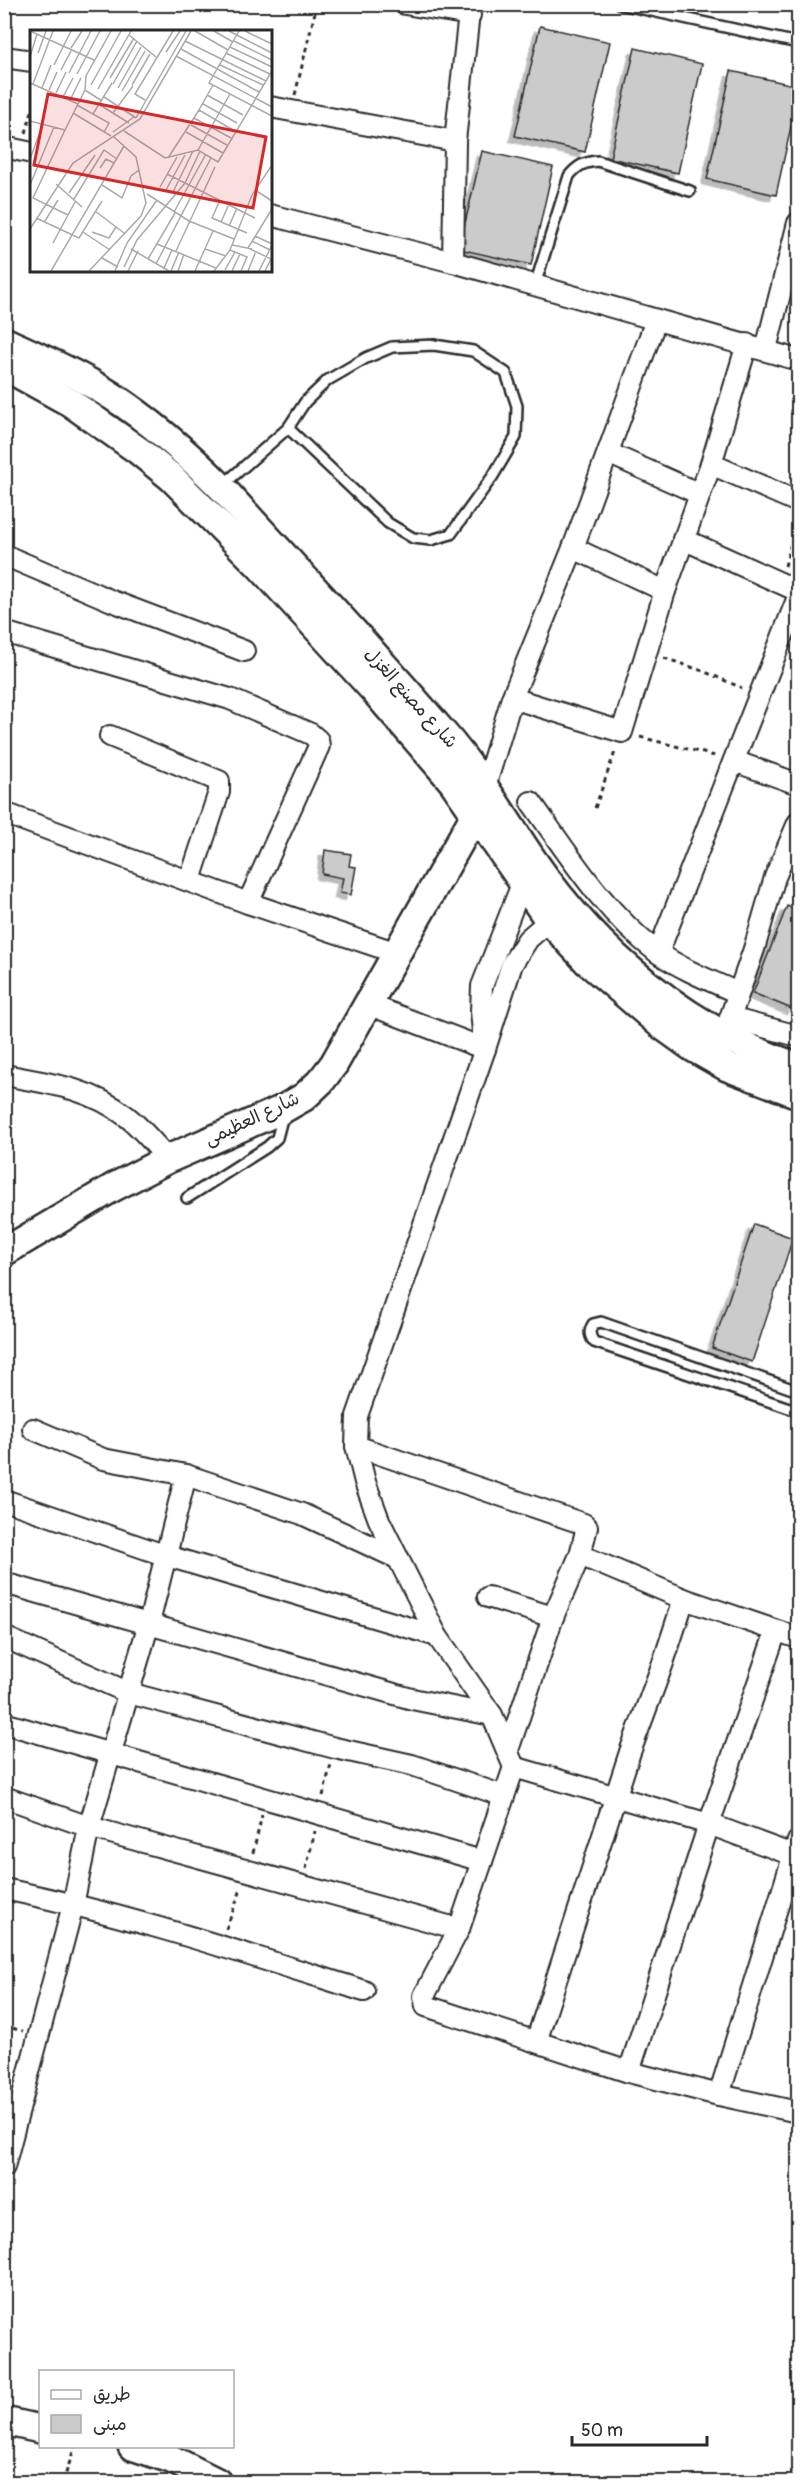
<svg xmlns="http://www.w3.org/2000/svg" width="803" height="2487" font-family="Pangolin,'Playpen Sans Arabic',sans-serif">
  <defs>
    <filter id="shadow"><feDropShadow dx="-5.5" dy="5.5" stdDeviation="0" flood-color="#0004"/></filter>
  </defs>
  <rect width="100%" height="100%" fill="#fff"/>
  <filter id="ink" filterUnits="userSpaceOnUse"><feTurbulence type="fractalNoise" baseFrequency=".0167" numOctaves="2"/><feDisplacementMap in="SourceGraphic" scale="12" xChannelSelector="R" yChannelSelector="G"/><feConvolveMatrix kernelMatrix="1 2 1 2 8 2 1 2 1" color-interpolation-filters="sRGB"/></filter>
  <g filter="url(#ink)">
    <g fill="#cbcbcb" stroke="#2b2b2b" stroke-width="1.5" filter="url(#shadow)">
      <polygon points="540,26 610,42 585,152 515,136"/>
      <polygon points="635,48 702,64 678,173 610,158"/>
      <polygon points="731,71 798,86 798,95 776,195 707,179"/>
      <polygon points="482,151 553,167 531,265 459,249"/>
      <polygon points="325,850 351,854 349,866 356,867 351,895 340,893 343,878 322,874"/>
      <polygon points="787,906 798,911 798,1002 796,1000 792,1009 753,993"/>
      <polygon points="754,1224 793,1238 752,1362 712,1348"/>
    </g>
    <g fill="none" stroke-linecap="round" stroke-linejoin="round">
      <defs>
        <g id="lane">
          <polyline points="620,4 798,43"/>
          <path d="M535 285 569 176C577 166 584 162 598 161L690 191"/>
          <polyline points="222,486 288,428 305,402 328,380 366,358 392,347 434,345 473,351 506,373 517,406 516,437 493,476 451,534 431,540 413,538 388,523 288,428"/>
          <polyline points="187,1198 267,1147 277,1138 283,1115"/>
          <path d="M798 1391 601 1322 593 1324C589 1331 589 1335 594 1342L798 1411"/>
        </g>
        <g id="street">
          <polyline points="405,4 470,15"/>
          <polyline points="4,57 32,61"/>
          <polyline points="270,107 455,141"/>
          <polyline points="4,147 32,153"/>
          <polyline points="270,215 453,262 455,141 470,4"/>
          <polyline points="453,262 798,360"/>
          <polyline points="766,349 798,223"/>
          <polyline points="608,453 700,494"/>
          <polyline points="711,464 798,502"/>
          <polyline points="683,539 798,591"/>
          <polyline points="573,548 665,591"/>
          <polyline points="4,555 112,601 244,651"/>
          <polyline points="4,632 230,699 311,734 318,740 319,746 248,903"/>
          <polyline points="512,698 622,732 665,591 711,464 747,344"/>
          <polyline points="110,736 219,781 219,792 190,880"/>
          <polyline points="734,761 798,784"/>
          <polyline points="485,787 512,698 573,548 656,320"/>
          <path d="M531 802C569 855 604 912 657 952 681 969 711 981 738 993"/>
          <polyline points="4,813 248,903 397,953"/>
          <polyline points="558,913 528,939 512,964 485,1049 357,1416 356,1446 365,1482 379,1520 437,1636 492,1715 514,1767 459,1929 424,1996 426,2006 629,2072 719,2095 798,2112"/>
          <polyline points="658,953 798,597"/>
          <polyline points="367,1004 485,1049"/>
          <polyline points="730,1018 798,1036"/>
          <polyline points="727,1038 730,1018 754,949 775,877 798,823"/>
          <polyline points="484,1043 481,1011 482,986 527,871"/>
          <path d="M4 1075C48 1083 90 1088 126 1116 141 1127 155 1145 168 1159"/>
          <polyline points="33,1429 103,1459 186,1475 302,1514 399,1559"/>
          <polyline points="356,1446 584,1524 587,1527 580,1555 553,1617 508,1750"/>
          <polyline points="10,1502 164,1555 437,1636"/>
          <polyline points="580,1555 684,1599 798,1638"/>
          <polyline points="4,1583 412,1699 492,1715"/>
          <polyline points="488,1597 553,1617"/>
          <polyline points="4,1637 129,1693 335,1748 412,1765 504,1796"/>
          <polyline points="4,1723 482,1861"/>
          <polyline points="514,1767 709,1824 798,1857"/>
          <polyline points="4,1797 89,1827 459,1929"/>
          <path d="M4 1889C126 1914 246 1954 364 1991"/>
          <polyline points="536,2042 630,1752 663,1663 684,1599"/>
          <polyline points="629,2072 709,1824 776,1631"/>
          <polyline points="719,2095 798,1841"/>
          <polyline points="4,2167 73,1905 89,1827 149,1623 186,1475"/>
        </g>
        <g id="secondary">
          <path d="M4 341C41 358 78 374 112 396 152 422 187 453 221 487 295 569 372 649 443 733 477 772 503 816 532 859 597 954 689 1031 798 1067"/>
          <polyline points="4,366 71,403 139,451 171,477 259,565 372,688 453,782 549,920 588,962 660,1024 692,1047 727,1067 798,1094"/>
          <polyline points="4,1252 114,1187 168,1159 283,1109 304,1097 321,1081 334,1064 476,813"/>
          <polyline points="4,2421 40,2429"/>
          <polyline points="132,2446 171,2459 217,2482"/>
        </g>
      </defs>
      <use href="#lane" stroke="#2b2b2b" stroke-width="14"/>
      <use href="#street" stroke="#2b2b2b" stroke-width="24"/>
      <use href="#secondary" stroke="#2b2b2b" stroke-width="32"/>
      <g stroke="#2b2b2b" stroke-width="3" stroke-dasharray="4.5 4.5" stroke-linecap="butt">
        <polyline points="295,95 317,4"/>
        <polyline points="26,133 32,111"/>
        <polyline points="785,566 797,521"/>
        <polyline points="664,658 703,671 742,688"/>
        <polyline points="640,737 715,756"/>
        <polyline points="595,808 616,749"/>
        <polyline points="323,1796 331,1764"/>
        <polyline points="253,1853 262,1815"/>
        <polyline points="306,1869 315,1831"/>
        <polyline points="226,1929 242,1887"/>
        <polyline points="4,2026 23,2031"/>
        <polyline points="63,2482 75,2446"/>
      </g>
      <use href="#lane" stroke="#fff" stroke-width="9"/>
      <use href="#street" stroke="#fff" stroke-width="20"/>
      <use href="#secondary" stroke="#fff" stroke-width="27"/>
    </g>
  </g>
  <g text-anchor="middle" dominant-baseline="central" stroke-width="5" stroke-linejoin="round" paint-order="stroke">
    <g font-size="18" fill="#2b2b2b" stroke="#fff">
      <text transform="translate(411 698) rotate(48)">شارع مصنع الغزل</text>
      <text transform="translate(252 1119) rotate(-25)">شارع العظيمى</text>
    </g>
  </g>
  <g transform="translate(30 30)">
    <rect width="242" height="242" fill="#fff"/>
    <path fill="none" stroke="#aaa" stroke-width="1.5" d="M0 1 64 30M165 1 198 20M184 1 203 12M199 1 242 23M209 1 179 53 242 86M215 1 242 14M99 5 126 27M155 11 236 51M204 11 242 30M200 17 242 37M41 18 52 1M151 19 229 62M136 22 150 1M8 23 16 1M196 23 240 44M146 26 242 77M0 27 7 4M24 35 41 1M190 35 233 55M31 40 42 19M39 43 61 1M47 44 70 1M80 48 104 8M0 53 48 74M3 54 23 1M83 54 107 11M61 55 91 1M102 55 120 24M183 55 169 80 203 100M12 58 21 35M88 58 111 17M68 59 101 1M19 60 27 42M55 60 72 71M92 61 115 21M26 63 36 42M177 65 213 85M33 67 43 48M74 67 106 88M40 70 51 48M115 70 105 64 143 1M173 74 207 93M47 75 79 93 74 102M70 75 99 93M43 83 81 106M83 83 103 56M63 84 82 53M106 88 156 1M164 88 201 108M0 91 35 100 3 168 38 185M161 95 197 115M35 100 55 60 56 46 81 1M94 101 135 128 168 120 188 132 242 41M83 102 104 87M156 102 193 123M168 120 200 64M138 128 169 80M0 129 13 94M70 138 76 129 84 133M137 144 225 188M26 154 52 177M0 155 24 97M72 155 92 168 101 146 109 140M130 157 147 127M136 160 155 125M225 160 242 171M143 162 163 121M39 163 65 125M117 164 159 191 204 209M44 169 74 120 87 129M190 170 182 188 217 203M65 181 94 203M144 182 176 124M6 188 49 208 72 171M15 191 28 170M191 192 199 174M199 196 207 178M0 199 43 133 110 89 161 1M53 202 80 220M62 202 79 208 86 197M225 206 242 214M222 211 240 220M23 213 45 172M127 214 186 238M202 215 222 219M101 219 139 241M175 219 196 226M200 220 217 227 211 241M146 221 185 137M72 228 88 237M118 229 145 183M126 234 181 128M94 237 107 210 155 153 170 121M134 238 142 220M195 240 205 222M21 241 94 116M59 241 111 186 116 173 106 127 84 107M85 241 97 213 127 170M98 241 108 221M141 241 149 222M148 241 154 224M165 241 183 201M184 241 200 220 222 165 242 135M202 241 210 224M218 241 226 221M229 241 242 215M235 241 241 229 218 218 242 179"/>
    <path fill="#d62828" fill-opacity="0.15" stroke="#d62828" stroke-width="3" d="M18 64 236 107 223 178 4 135Z"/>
    <rect width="242" height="242" fill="none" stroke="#2b2b2b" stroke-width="3"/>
  </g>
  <rect width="803" height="2487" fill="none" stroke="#fff" stroke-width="24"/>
  <rect x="12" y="12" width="779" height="2463" fill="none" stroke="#2b2b2b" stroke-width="2" filter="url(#ink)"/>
  <rect x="39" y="2370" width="195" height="78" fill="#ffffff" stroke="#aaaaaa" stroke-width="1.5"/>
  <rect x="51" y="2390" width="30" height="9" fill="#ffffff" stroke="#aaaaaa" stroke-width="1.5"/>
  <text x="93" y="2400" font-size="18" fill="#2b2b2b">طريق</text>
  <rect x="51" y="2415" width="30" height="18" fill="#cbcbcb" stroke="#aaaaaa" stroke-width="1.5"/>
  <text x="93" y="2430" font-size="18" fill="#2b2b2b">مبنى</text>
  <path d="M572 2436v9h135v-9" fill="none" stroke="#2b2b2b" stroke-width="3"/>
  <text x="581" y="2436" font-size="18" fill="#2b2b2b" stroke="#ffffff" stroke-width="4.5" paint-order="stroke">50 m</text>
</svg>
